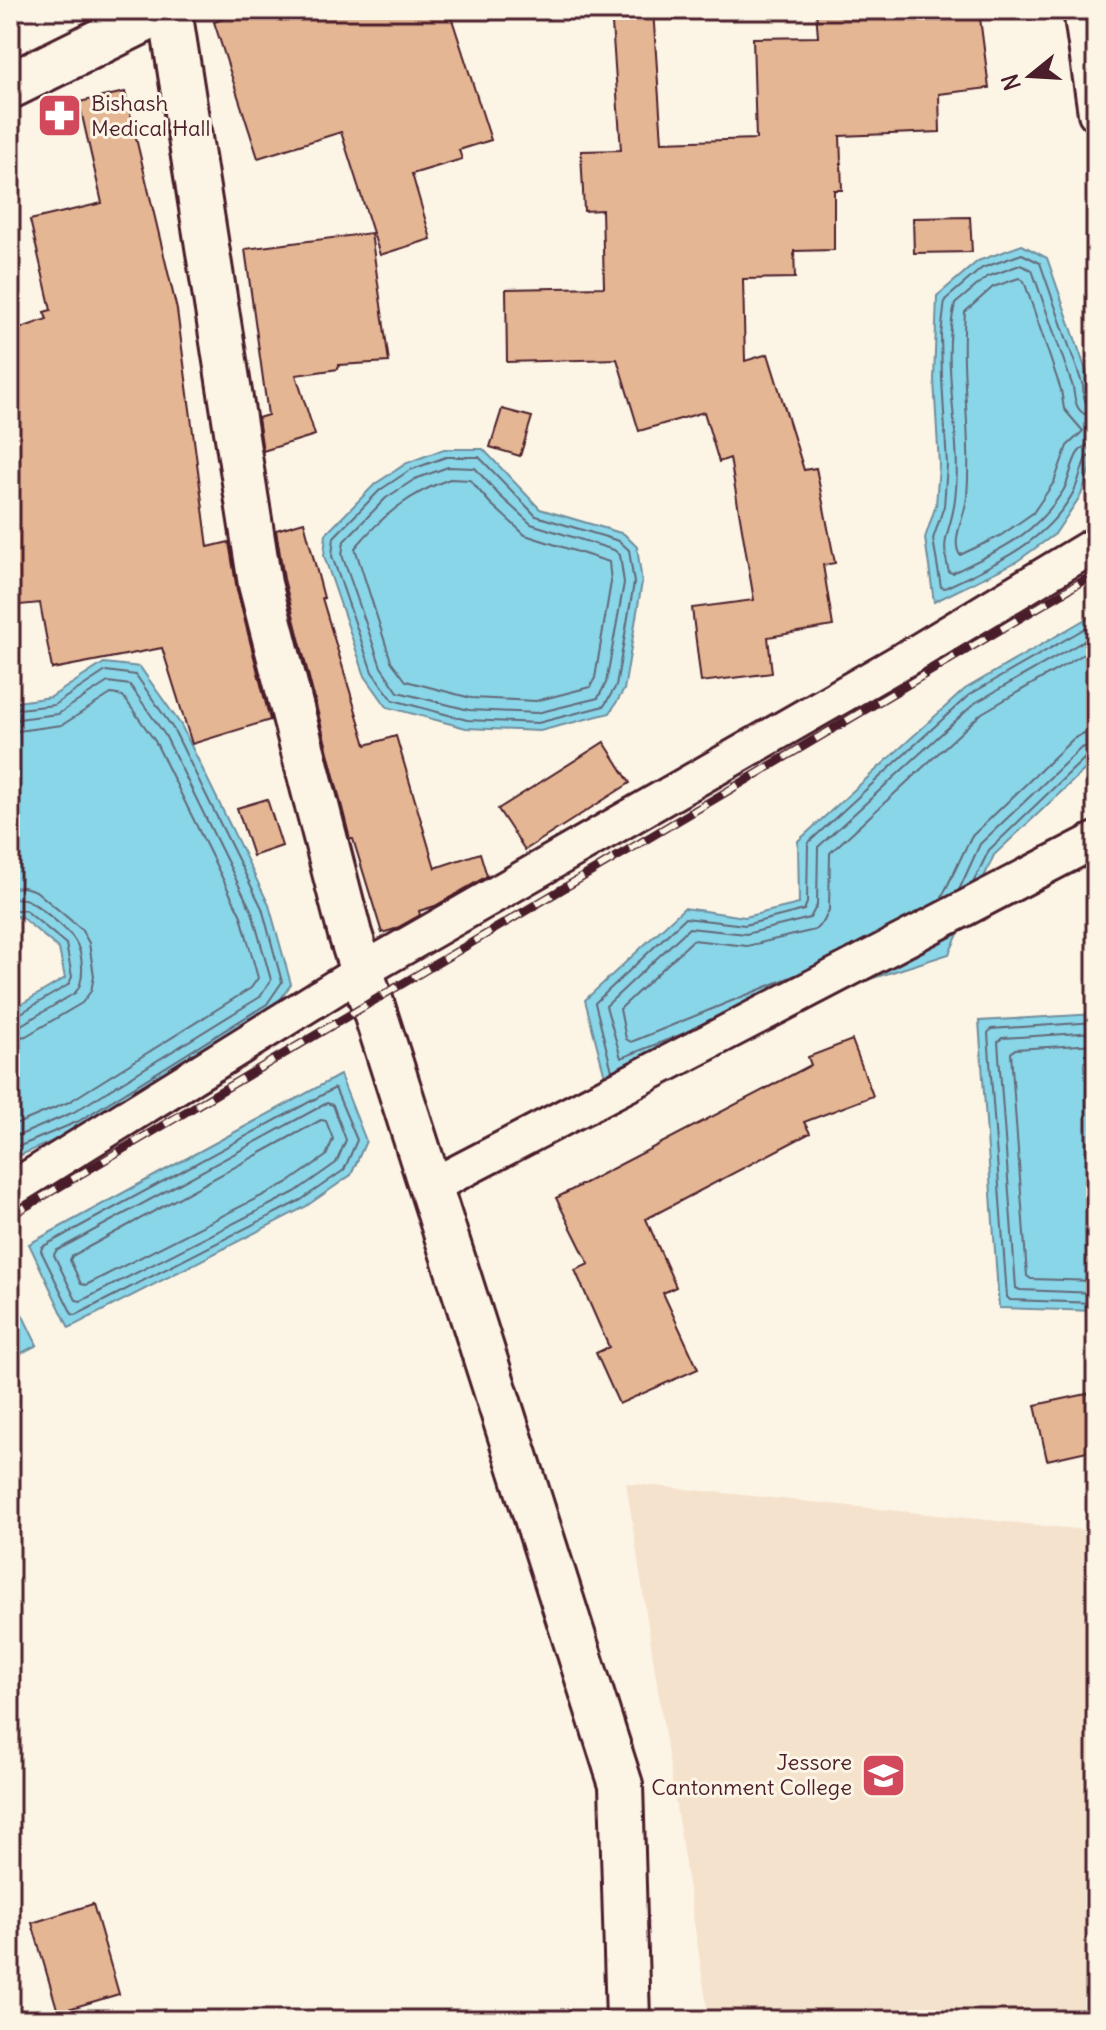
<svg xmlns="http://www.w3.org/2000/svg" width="1106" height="2030" font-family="Delius,sans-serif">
  <rect width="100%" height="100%" fill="#fcf5e5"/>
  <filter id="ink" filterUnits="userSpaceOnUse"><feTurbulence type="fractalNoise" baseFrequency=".0125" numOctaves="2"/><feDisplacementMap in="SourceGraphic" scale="16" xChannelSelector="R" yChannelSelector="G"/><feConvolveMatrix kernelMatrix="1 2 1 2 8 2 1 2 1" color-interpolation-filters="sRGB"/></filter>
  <g filter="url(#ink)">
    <polygon fill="#f5e2cd" points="626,1483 1096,1531 1096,2020 709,2020"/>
    <g fill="#89d6e8" stroke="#708d9c" stroke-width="2">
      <polygon points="1022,245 1047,258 1091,385 1095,454 1081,495 1055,534 1016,562 934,602 925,538 936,505 939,465 934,380 937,296 978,261"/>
      <polygon points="444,449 483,449 540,509 624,534 637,547 642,582 624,690 610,713 540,731 466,728 387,707 365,676 324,556 326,534 375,484 407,463"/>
      <polygon points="1096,613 1096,759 994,855 949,954 842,988 607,1084 585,1000 684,908 745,917 799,904 798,841 965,689"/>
      <polygon points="104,663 140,667 181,725 269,905 291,984 273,1010 83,1128 16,1157 10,1147 10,1011 65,978 59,949 20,916 10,918 10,703 51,697"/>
      <polygon points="1096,1014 1096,1311 999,1308 979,1021"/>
      <polygon points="340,1075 366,1141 351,1175 305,1207 69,1328 29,1244"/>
      <polygon points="10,1289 37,1345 10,1359"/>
    </g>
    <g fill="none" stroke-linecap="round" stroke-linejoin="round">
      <g stroke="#636877" stroke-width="2">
        <path d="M1019 278 1024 281 1061 390 1064 409 1083 431 1067 446 1054 482 1033 513 1000 536 960 555C950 540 966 514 967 497 972 435 960 374 965 312L993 287Z"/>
        <path d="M1096 407C1083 407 1084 396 1083 386L1040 263 1022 254 982 268 945 300 941 335 942 379 947 465 944 506 933 539 941 587 945 588C995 564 1045 543 1073 493 1079 482 1081 469 1086 458L1096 453"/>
        <path d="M1096 417C1077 416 1075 404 1073 387L1032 270 1020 265 987 277 955 304C939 370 965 440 954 506 949 536 940 538 949 572L953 573C1001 549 1033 537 1063 491 1074 473 1070 445 1096 443"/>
        <polygon points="446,457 479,457 536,516 619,541 629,550 634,583 616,686 604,706 538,723 467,720 393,700 372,672 332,556 334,537 380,490 410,470"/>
        <polygon points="448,467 475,468 499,495 531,524 614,550 620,555 624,583 606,683 598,698 537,713 469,710 398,692 381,667 342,555 344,541 386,498 415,479"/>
        <path d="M450 479 470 480 490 503 525 535 609 562 611 582 595 678 590 687 536 701 471 698 406 681 391 661 355 548C382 516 410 493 450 479Z"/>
        <polyline points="10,710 54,705 106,671 136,675 174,730 262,908 282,982 267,1004 79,1121 20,1146 10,1145"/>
        <polyline points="10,720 58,714 108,682 130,685 165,735 252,912 271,980 260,997 74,1112 20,1135 10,1134"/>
        <polyline points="10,732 62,725 111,694 123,696 155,741 241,916 258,978 251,988 69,1102 19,1123 10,1122"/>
        <polyline points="973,883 989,850 1087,756 1096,754"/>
        <polyline points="10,888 24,887 36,891 81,929 89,943 94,976 91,991 82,1003 26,1036 10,1039"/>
        <polyline points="959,890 980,844 1081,748 1096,744"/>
        <polyline points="941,899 971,837 1073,739 1084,733 1096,732"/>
        <path d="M10 900C17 898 23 897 29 901 40 907 67 929 74 939 83 952 86 981 75 993L21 1025 10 1027"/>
        <polyline points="10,910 25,910 66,944 72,977 68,985 16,1016 10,1017"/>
        <polyline points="798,974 631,1042 626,1039 620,1009 693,940 747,946 815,930 824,921 829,910 830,853 982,713 1096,647"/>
        <polyline points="1096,1022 991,1029 988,1033 1007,1297 1010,1300 1096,1303"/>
        <polyline points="1096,1032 1002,1038 998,1042 1016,1288 1020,1290 1096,1293"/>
        <polyline points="685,1033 621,1058 606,1006 689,928 746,934 810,918 817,905 818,847 975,703 1096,634"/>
        <polyline points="1096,1044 1015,1049 1011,1053 1027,1276 1031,1279 1096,1281"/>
        <polyline points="612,1071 595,1003 685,918 745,925 804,910 807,903 808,843 969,695 1096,622"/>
        <polygon points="335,1088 357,1140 344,1170 301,1200 76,1315 72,1314 41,1251 42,1247"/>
        <polygon points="327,1103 333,1105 346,1140 336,1163 295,1192 81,1301 76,1300 54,1255 56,1251"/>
        <polygon points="321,1120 326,1121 333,1139 326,1156 289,1182 86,1285 81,1284 70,1260 72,1256"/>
      </g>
    </g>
    <g fill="#e4b694" stroke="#4a1f2b" stroke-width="2">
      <polygon points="251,10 449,10 491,140 459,150 462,159 412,174 431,239 380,255 341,132 258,158 214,22"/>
      <polygon points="611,10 653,10 662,142 756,139 753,38 818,37 816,10 979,10 989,88 939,94 940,132 840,136 842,190 834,190 834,250 794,251 795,278 743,279 745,361 768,354 804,470 816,468 835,563 823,565 833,626 768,637 772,673 701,682 692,608 754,600 730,458 719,462 704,412 639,431 617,359 507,362 506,289 604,287 602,210 584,211 581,151 621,150"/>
      <polygon points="125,92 177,310 208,547 229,542 237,590 270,720 192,744 162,648 52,669 40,603 10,606 10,332 47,319 44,312 51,310 30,220 102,203 79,102"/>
      <polygon points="970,217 972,252 914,253 913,218"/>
      <polygon points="371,233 389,362 339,365 338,369 296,375 315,435 263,451 258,418 268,415 245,249"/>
      <polygon points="502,409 532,417 520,456 490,447"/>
      <polygon points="304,522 324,598 322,598 366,745 396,736 435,868 480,853 487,876 435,906 419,911 420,915 395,929 382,933 353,839 350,839 284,579 276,530"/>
      <polygon points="604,742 630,783 525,850 498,809"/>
      <polygon points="267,799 282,846 253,856 237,808"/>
      <polygon points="852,1040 873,1096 804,1122 810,1133 646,1219 676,1287 663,1293 698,1369 619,1404 596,1353 609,1347 575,1270 589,1264 556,1198 811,1065 808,1057"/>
      <polygon points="1096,1392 1096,1449 1047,1460 1035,1405"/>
      <polygon points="93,1904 119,1994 58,2012 32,1923"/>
    </g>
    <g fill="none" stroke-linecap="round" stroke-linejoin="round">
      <defs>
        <g id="minor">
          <polyline points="1081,10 1096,113"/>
          <polyline points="430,1187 1096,840"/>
          <polyline points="10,1190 362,971 919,651 1096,544"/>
        </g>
        <polyline id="tertiary" points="170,10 260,584 350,934 621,1785 628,2020"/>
        <polyline id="trunk" points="10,86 164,10"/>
      </defs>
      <use href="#minor" stroke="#4a1f2b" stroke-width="40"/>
      <use href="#tertiary" stroke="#4a1f2b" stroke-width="48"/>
      <use href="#trunk" stroke="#4a1f2b" stroke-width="50"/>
      <use href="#minor" stroke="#fcf5e5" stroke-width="34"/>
      <use href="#tertiary" stroke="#fcf5e5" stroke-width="42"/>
      <use href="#trunk" stroke="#fcf5e5" stroke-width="44"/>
      <defs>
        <polyline id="rail" points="10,1216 1096,573"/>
      </defs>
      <use href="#rail" stroke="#4a1f2b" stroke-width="9"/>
      <use href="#rail" stroke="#fcf5e5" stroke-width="6" stroke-dasharray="18" stroke-linecap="butt"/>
    </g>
  </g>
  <defs>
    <symbol id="pharmacy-square" viewBox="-11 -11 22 22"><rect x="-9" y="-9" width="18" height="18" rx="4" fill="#d1495b" stroke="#fcf5e5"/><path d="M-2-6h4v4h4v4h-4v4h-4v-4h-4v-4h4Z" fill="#fff"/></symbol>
    <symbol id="university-square" viewBox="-11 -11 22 22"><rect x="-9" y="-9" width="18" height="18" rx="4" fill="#d1495b" stroke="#fcf5e5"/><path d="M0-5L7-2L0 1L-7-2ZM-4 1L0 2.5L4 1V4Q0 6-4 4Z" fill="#fff"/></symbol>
  </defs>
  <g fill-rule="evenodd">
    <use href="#pharmacy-square" x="34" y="90" width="51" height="51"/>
    <use href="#university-square" x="858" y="1750" width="51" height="51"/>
  </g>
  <g text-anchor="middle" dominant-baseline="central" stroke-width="6" stroke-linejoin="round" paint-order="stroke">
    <g font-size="22" fill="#4a1f2b" stroke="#fcf5e5" text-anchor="start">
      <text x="91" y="103">Bishash<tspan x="91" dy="25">Medical Hall</tspan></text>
      <text x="852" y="1762" text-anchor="end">Jessore<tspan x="852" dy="25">Cantonment College</tspan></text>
    </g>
  </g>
  <rect width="1106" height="2030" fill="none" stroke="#fcf5e5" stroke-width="40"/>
  <rect x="20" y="20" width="1066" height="1990" fill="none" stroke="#4a1f2b" stroke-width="3" filter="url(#ink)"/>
  <g transform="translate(1030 76) rotate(252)" stroke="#fcf5e5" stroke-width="6" paint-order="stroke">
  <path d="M0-6L14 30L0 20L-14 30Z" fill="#4a1f2b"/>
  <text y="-12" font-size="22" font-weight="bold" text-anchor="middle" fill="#4a1f2b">N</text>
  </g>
</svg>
